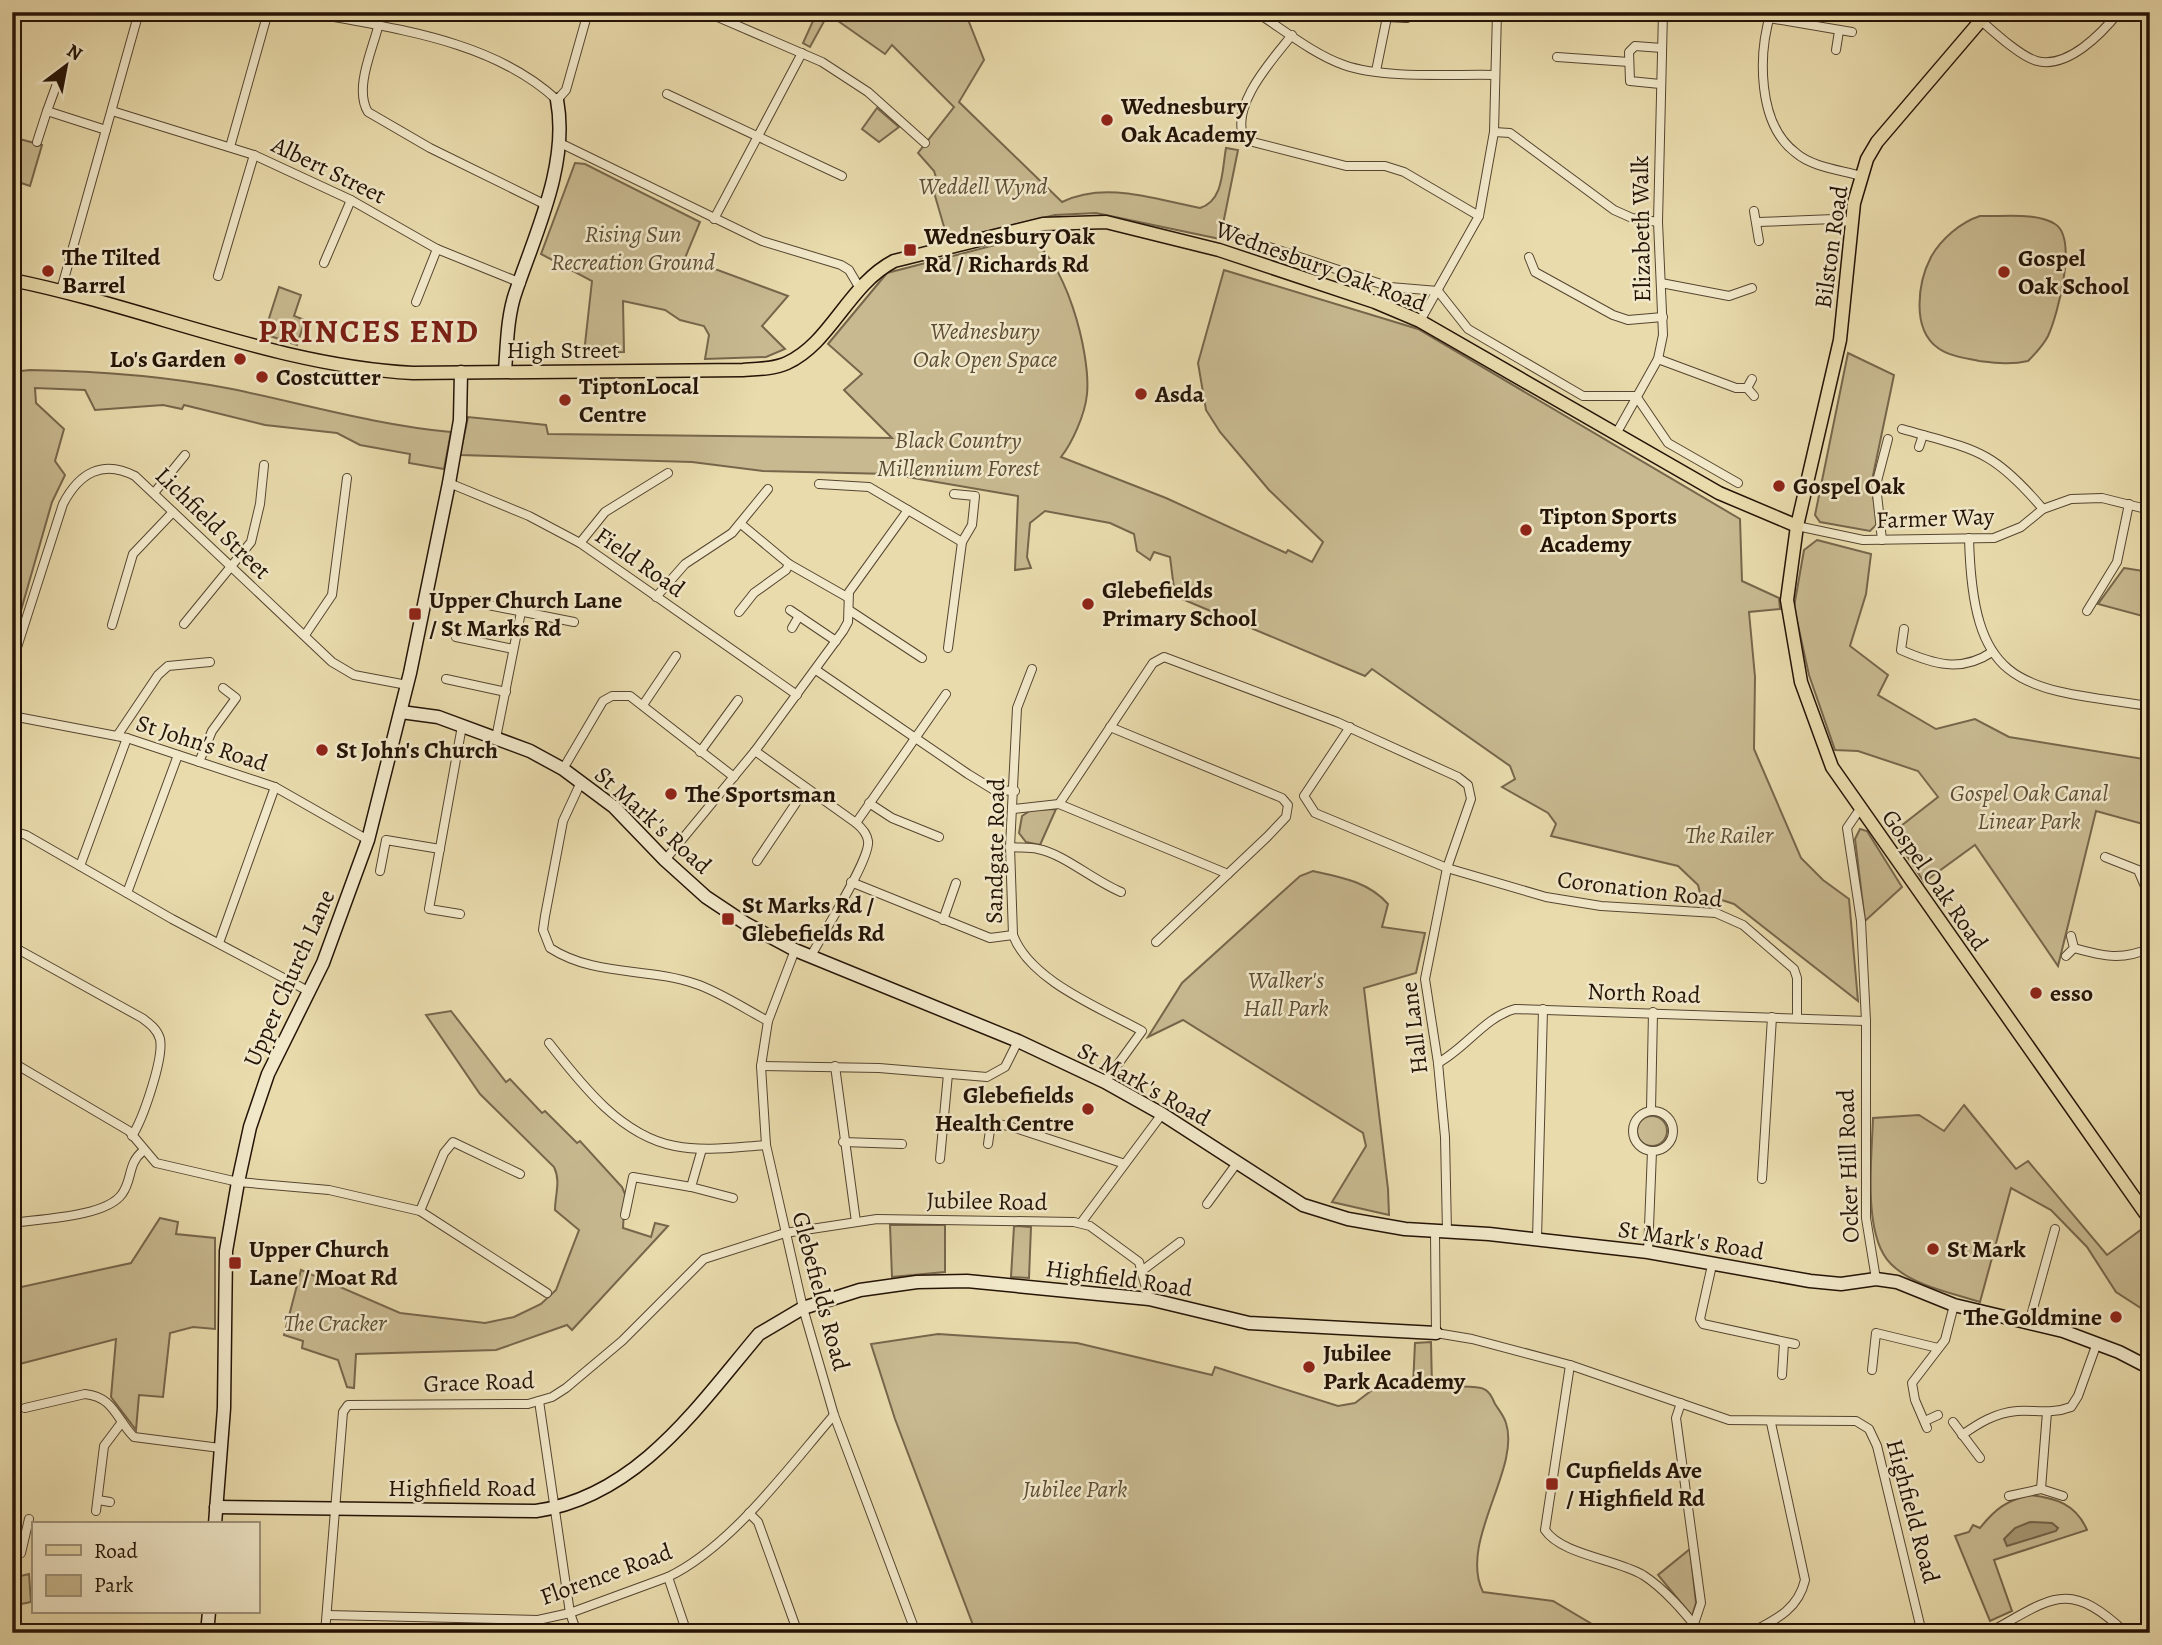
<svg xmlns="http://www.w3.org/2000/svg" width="2162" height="1645" font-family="Alegreya,serif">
  <rect width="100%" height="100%" fill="#e9dbac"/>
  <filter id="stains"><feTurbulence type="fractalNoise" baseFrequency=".00286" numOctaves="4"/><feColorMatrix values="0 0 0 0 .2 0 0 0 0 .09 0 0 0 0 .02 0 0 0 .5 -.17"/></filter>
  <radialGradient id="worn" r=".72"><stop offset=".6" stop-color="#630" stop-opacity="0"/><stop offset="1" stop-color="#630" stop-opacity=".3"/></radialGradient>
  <g fill="#c8b990" stroke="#76664b" stroke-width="2">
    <path d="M817 12H965L984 60 959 102 1062 202C1105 181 1154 199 1200 208 1224 201 1222 169 1226 148L1238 150 1220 239 1096 213 1055 215 954 239 947 237 933 189 939 187 934 171 918 153 954 107 892 45 885 54 828 14 810 47 803 43Z"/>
    <polygon points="877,108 899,127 879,142 862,129"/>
    <polygon points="12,137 42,145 30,186 12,180"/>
    <polygon points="575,163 585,164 700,222 685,258 788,296 762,326 785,349 766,357 705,359 709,335 704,326 680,320 665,310 623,301 624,352 584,353 592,281 541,254"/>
    <path d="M1980 216C2003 217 2036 212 2055 224 2078 238 2058 314 2048 336 2043 346 2035 354 2028 361 2011 365 1996 363 1979 361 1965 358 1949 356 1938 348 1911 329 1918 282 1931 257 1941 239 1961 222 1980 216Z"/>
    <path d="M1026 237C1065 254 1091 354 1087 394 1085 415 1072 443 1061 457L1166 498 1286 553 1288 550 1312 562 1323 542 1269 490 1220 432 1206 410 1198 363 1224 270 1418 329 1740 519 1742 581 1779 598 1780 609 1749 612 1755 677 1754 749 1801 858 1823 880 1849 899 1858 1001 1734 904 1700 893 1698 885 1678 866 1551 836 1556 824 1548 813 1502 787 1515 779 1510 766 1372 669 1365 676 1175 596 1170 557 1154 552 1150 560 1137 551 1134 534 1110 523 1045 511 1030 523 1027 557 1031 568 1015 570 1018 496 890 474 763 471 692 462 460 455 468 417 546 425 548 434 892 438 844 390 862 374 828 344 887 273Z"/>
    <polygon points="279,287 301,295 294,316 305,320 297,345 264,334"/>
    <polygon points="1848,353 1894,375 1871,485 1878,523 1870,531 1820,522 1815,515"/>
    <path d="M30 370C97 371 166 376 232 389 305 404 376 425 451 432L444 469 409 463 410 454 360 445 337 433 265 425 184 405 182 409 163 405 95 410 85 390 35 388 36 403 64 429 55 461 65 475 52 502 12 642V372Z"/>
    <polygon points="1817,540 1871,554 1866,594 1850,646 1888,675 1878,695 1936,729 1975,719 2009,737 2150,760 2150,826 2096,811 2058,966 1975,845 1924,882 1892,833 1938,797 1918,771 1858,751 1835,750 1809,675 1794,607 1804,550"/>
    <polygon points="2124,568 2150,572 2150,618 2098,604"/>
    <polygon points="1056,809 1040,845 1026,842 1019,833 1022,816 1031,810"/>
    <polygon points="1860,829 1867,831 1902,887 1865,921 1855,839"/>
    <path d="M1313 871C1341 877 1369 882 1388 904L1382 927 1425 933 1416 973 1364 988 1388 1189 1389 1215 1332 1202 1366 1146 1363 1133 1183 1020 1148 1037 1182 983 1300 876Z"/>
    <path d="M451 1011 506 1082 510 1079 542 1113 545 1111 577 1143 580 1141 622 1187 625 1194 623 1228 651 1237 655 1223 668 1226 572 1330 567 1325 496 1350 356 1354 354 1388 347 1387 338 1360 302 1348 303 1341 284 1335 301 1270 400 1313 485 1323 514 1317 541 1304 556 1290 579 1230 555 1210C555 1195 561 1181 554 1167L480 1094 426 1015Z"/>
    <path d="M1964 1105 2016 1169 2028 1161 2107 1255 2146 1226 2150 1232V1314L2116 1292 2087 1247 2051 1210 2011 1188 1980 1302C1952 1293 1913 1286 1891 1264 1862 1236 1872 1156 1873 1118L1919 1115 1944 1131Z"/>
    <circle cx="1652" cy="1131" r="15"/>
    <polygon points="160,1218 178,1222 176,1234 215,1238 215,1329 193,1327 170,1333 163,1397 139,1395 136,1430 111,1397 116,1339 12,1366 12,1289 131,1263"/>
    <polygon points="890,1225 945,1225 945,1272 892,1277"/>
    <polygon points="1014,1226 1031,1227 1029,1278 1011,1277"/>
    <path d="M938 1334 1077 1343 1212 1375 1215 1367 1338 1406 1355 1403 1384 1381 1413 1386 1415 1343 1431 1342 1432 1386C1448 1387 1466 1385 1481 1388 1489 1390 1492 1397 1495 1404 1499 1410 1504 1416 1506 1423 1521 1469 1458 1542 1483 1592L1553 1601 1607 1633H976L895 1419 871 1344Z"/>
    <path d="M2029 1495C2056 1498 2076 1504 2087 1530L1994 1560 2012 1611 1990 1621 1955 1536 1969 1532 1973 1525 1980 1528C1995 1509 2006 1501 2029 1495Z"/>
    <polygon points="1690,1549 1696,1603 1692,1616 1658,1575"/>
    <polygon points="29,1574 31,1602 12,1606 12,1578"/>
  </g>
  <polygon fill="#a69774" stroke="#726248" stroke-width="2" points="2030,1522 2052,1523 2058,1528 2056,1531 2007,1546 2004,1539 2015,1528"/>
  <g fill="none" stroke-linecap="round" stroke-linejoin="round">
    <defs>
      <g id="street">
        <path d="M309 12C393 29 491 39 557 100L566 90 588 12"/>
        <polyline points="706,12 822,62 868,92 925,143"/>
        <path d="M1256 12C1284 30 1313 54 1344 65 1383 79 1452 74 1495 75"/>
        <path d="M1771 12C1758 54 1757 124 1796 153 1812 167 1841 170 1861 176"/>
        <path d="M1971 12C1987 25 2018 56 2037 61 2068 69 2102 33 2119 12"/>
        <polyline points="1375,16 1387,17 1376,71"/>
        <polyline points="1387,17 1407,18"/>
        <polyline points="1769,18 1852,32"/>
        <path d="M378 27C372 51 354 89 368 112L430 148 544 204"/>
        <path d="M1292 35C1273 59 1228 107 1245 140L1346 166H1385L1404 172 1479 216"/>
        <polyline points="1836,50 1839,31"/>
        <polyline points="1557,57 1629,62"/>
        <polyline points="59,78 47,111 106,130"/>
        <polyline points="1660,84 1630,81 1629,52 1635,46 1662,48"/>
        <polyline points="667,94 842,176"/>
        <polyline points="112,111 254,155 351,200 437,249 521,283"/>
        <polyline points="1494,132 1510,133 1614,210 1632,218 1658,222"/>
        <polyline points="37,142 47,111"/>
        <polyline points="560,143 762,241 841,265 849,270 859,287"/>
        <polyline points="230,147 268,12"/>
        <polyline points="1754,211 1759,241"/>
        <polyline points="714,219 802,53"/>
        <polyline points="1758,222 1834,219 1850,222"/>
        <polyline points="1227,233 1390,287 1438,291 1468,329 1583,396 1636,396 1668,443 1738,483"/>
        <polyline points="1529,257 1535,272 1613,315 1628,320 1663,317"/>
        <polyline points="324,263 351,200"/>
        <polyline points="218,276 254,155"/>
        <polyline points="1661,283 1729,296 1752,288"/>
        <polyline points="61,290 139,12"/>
        <polyline points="416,302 437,249"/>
        <polyline points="1420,321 1479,216 1494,132 1497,12"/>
        <polyline points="1658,359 1736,388 1747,388"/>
        <polyline points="1752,379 1747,388 1754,396"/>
        <path d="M1902 429C1976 450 1992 449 2043 509"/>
        <polyline points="1616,434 1658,359 1663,335 1658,222 1663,12"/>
        <polyline points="1919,447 1923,435"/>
        <polyline points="449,483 529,516 580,543 797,695"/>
        <polyline points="819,484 869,487 962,542 972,525 975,496 954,494"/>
        <polyline points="154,493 185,455"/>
        <polyline points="741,524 789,564 847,597"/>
        <polyline points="1797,526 1863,540 1994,538 2021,527 2043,509 2071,499 2102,498 2150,510"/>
        <path d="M1969 538C1973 688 2018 688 2150 706"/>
        <polyline points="1882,540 1876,485 1888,439"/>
        <polyline points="580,543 605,512 668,473"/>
        <polyline points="656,597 685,564 732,533 768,489"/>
        <polyline points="463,600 574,622"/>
        <polyline points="790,610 836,641"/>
        <polyline points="849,610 922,658"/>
        <polyline points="2087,611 2117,562 2129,504"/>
        <polyline points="739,612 754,593 786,570 789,564"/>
        <polyline points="184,624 251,542 260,504 264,465"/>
        <polyline points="112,625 133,554 173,512"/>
        <polyline points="792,628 799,616"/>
        <path d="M1904 629 1901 650C1933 664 1961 673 1992 652"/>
        <polyline points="305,635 332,595 347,478"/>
        <polyline points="456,637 513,649"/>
        <polyline points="948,648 962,542"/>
        <path d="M12 663 63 504C79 473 103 459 135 476L332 662 354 675 407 685"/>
        <path d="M1032 669 1017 708 1010 847 1013 935C1030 981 1101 1008 1142 1031L1105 1082"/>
        <polyline points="816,670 968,774 994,790 1015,791"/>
        <polyline points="446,679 506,692"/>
        <polyline points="643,705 676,656"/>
        <polyline points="12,716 127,738 275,787 368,840"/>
        <polyline points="1110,727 1282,798 1288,805 1286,817 1267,837 1156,942"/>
        <polyline points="1350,727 1304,796 1315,813 1447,868 1546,897 1601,906 1716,913 1743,925 1794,969 1797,978 1797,1017"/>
        <polyline points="117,736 158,675 168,666 210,662"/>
        <polyline points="496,738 521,612"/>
        <path d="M755 751 856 823C862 828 867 833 868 841 871 858 822 935 811 956"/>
        <polyline points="700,752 738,700"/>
        <polyline points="199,762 212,731 236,698 223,688"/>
        <polyline points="563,769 603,701 612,696 630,696 734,777"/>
        <path d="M581 782 563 821 545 916 543 930 550 948C595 977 647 967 696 984 720 992 745 1009 768 1021"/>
        <polyline points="869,803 892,818 939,837"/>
        <polyline points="1059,804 1153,663 1164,657 1337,722 1458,777 1468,785 1471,799 1447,868 1425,979 1438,1063 1445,1137 1447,1232"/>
        <polyline points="1014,809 1059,804 1228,874"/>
        <polyline points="1860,809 1847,828 1861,921 1866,1021 1866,1218 1876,1279"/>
        <polyline points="856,823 946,694"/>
        <polyline points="12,831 26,835 172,919 310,992"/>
        <path d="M1010 847C1019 848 1029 847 1038 849 1064 854 1094 881 1121 892"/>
        <polyline points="2105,857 2138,870 2150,898"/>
        <polyline points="665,860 755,751 843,631 848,622 849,592 908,510"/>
        <polyline points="757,861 806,788"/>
        <polyline points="80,866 127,738"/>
        <polyline points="380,871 386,840 440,849"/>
        <polyline points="2141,875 2150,869"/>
        <polyline points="851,882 990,938 1013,935"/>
        <polyline points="127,893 178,755"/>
        <polyline points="460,914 429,909 462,726"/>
        <polyline points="943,920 956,883"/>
        <polyline points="219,943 275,787"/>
        <path d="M12 946 142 1018C150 1024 157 1029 160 1039 164 1058 143 1119 132 1136"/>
        <path d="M2074 948C2102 956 2122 961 2150 948"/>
        <polyline points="795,950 768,1021 761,1066 766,1145 803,1308 834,1415 916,1633"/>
        <polyline points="2066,956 2074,948 2071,936"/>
        <path d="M549 1043C581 1084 621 1136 675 1146 705 1152 736 1147 766 1145"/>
        <polyline points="12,1062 129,1131 156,1163 238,1182 329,1190 420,1211 547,1293"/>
        <path d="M1438 1063C1466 1048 1485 1017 1515 1009L1866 1021"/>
        <polyline points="761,1066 879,1068 987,1077 1005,1067 1018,1041"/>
        <polyline points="835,1066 856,1222"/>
        <polyline points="1651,1110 1653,1012"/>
        <circle cx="1653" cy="1131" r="20"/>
        <polyline points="843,1142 902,1144"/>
        <polyline points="988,1144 991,1123 1009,1126 1122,1163"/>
        <polyline points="702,1149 691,1187 733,1198"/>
        <polyline points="940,1159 948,1074"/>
        <polyline points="1762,1179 1772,1017"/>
        <polyline points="1207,1204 1237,1163"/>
        <polyline points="420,1211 444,1153 453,1142 520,1174"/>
        <polyline points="625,1215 633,1177 691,1187"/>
        <path d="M12 1223C40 1219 106 1217 122 1194 133 1179 127 1164 143 1151"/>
        <polyline points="1081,1223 1162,1114"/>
        <polyline points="1435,1233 1436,1333 1472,1339 1570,1365 1729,1420 1856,1421 1869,1429 1877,1446 1922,1633"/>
        <polyline points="1537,1239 1543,1009"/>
        <polyline points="1648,1252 1652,1151"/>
        <polyline points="1712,1265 1700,1319 1703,1324 1795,1344"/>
        <polyline points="1143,1270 1180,1242"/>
        <polyline points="2029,1323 2055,1229"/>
        <path d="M1570 1365 1545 1530C1562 1555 1616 1559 1643 1575 1665 1589 1685 1613 1701 1633"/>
        <polyline points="1872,1370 1876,1333 1938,1348"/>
        <polyline points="1782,1375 1784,1343"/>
        <polyline points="539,1401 570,1613 577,1633"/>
        <polyline points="1681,1403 1676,1418 1701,1603 1694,1624"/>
        <path d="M25 1408 85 1394C114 1397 116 1419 134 1437L220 1448"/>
        <polyline points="1925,1421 1938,1415"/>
        <polyline points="1953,1422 1980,1458"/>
        <polyline points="1927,1428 1915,1400 1912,1383 1945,1340 1954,1305"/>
        <path d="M1962 1435C1979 1423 1995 1413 2017 1411 2036 1410 2053 1414 2071 1407L2078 1396 2097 1343"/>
        <polyline points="2041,1489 2047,1412"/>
        <polyline points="2009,1496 2041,1489 2063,1496"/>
        <polyline points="98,1500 110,1502"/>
        <polyline points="96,1511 104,1446 122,1422"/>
        <polyline points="749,1513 758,1522 798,1633"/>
        <polyline points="21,1553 29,1519"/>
        <polyline points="668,1577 687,1633"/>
        <path d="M327 1615 538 1620 570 1613 668 1577C731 1547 789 1467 834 1415"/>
        <polyline points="325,1633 343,1412 348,1405 528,1404 552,1397 566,1388 622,1341 704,1259 785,1233 877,1219 1074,1222 1090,1226 1139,1262 1149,1299"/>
        <path d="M1750 1633C1775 1620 1798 1610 1805 1580L1771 1423"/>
        <path d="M1988 1633C2051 1599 2067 1577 2126 1633"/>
      </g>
      <g id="secondary">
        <path d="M505 371C507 346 507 316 516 291 536 232 569 164 557 100"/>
        <polyline points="401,712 438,717 530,751 563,769 614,807 665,860 706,897 745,923 795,950 1018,1041 1105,1082 1162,1114 1303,1205 1348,1219 1405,1229 1489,1234 1648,1252 1810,1281 1841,1284 1876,1279 1897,1282 1954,1305 2063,1331 2119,1352 2150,1368"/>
        <path d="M216 1507 536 1511C638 1496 698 1406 759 1334L803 1308 860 1290 917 1282 967 1281 1149 1299 1249 1323 1436 1333"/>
        <polyline points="215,1524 224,1408 226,1251 238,1182 250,1127 268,1074 323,963 368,840 410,673 449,483 460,420 461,372"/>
        <polyline points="207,1633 209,1612"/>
      </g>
      <g id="primary">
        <polyline points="1988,12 1877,142 1867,159 1854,203 1840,340 1797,526 1787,600 1801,682 1832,767 2150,1220"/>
        <path d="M12 280C146 307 277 366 413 373L743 370C758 369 774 369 787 363 831 343 848 285 894 261L1043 224 1106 222 1219 250 1375 302 1420 321 1719 493 1797 526"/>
      </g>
    </defs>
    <use href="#street" stroke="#554530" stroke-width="10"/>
    <use href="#secondary" stroke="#241306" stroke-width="15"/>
    <use href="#primary" stroke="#241306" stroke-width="15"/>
    <use href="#street" stroke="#f1e8c9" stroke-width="8"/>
    <use href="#secondary" stroke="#f1e8c9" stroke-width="12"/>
    <use href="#primary" stroke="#e9dbac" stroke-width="12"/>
  </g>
  <g fill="#8f2418" stroke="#f1e8c9" stroke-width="2.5">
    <circle cx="1107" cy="120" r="7"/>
    <rect x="903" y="243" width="14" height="14" rx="3.5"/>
    <circle cx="48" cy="271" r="7"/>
    <circle cx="2004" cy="272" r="7"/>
    <circle cx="240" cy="359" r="7"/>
    <circle cx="262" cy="377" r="7"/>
    <circle cx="1141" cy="394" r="7"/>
    <circle cx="565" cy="400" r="7"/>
    <circle cx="1779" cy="486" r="7"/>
    <circle cx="1526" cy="530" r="7"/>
    <circle cx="1088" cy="604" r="7"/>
    <rect x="408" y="607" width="14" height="14" rx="3.5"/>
    <circle cx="322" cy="750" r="7"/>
    <circle cx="671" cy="794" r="7"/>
    <rect x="721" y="912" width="14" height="14" rx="3.5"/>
    <circle cx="2036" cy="993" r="7"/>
    <circle cx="1088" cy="1109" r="7"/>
    <circle cx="1933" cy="1249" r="7"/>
    <rect x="228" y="1256" width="14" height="14" rx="3.5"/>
    <circle cx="2116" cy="1317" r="7"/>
    <circle cx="1309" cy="1367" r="7"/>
    <rect x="1545" y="1477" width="14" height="14" rx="3.5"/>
  </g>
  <g text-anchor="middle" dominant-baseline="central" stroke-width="5" stroke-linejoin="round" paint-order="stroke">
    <g font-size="24" font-weight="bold" fill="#241306" stroke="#f1e8c9" text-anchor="start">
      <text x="1121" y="106">Wednesbury<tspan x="1121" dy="28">Oak Academy</tspan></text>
      <text x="924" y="236">Wednesbury Oak<tspan x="924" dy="28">Rd / Richards Rd</tspan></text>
      <text x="62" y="257">The Tilted<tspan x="62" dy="28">Barrel</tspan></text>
      <text x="2018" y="258">Gospel<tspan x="2018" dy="28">Oak School</tspan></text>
      <text x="226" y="359" text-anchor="end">Lo's Garden</text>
      <text x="276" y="377">Costcutter</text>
      <text x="579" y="386">TiptonLocal<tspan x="579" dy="28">Centre</tspan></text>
      <text x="1155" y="394">Asda</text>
      <text x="1793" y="486">Gospel Oak</text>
      <text x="1540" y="516">Tipton Sports<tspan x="1540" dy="28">Academy</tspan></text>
      <text x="1102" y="590">Glebefields<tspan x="1102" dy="28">Primary School</tspan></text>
      <text x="429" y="600">Upper Church Lane<tspan x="429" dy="28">/ St Marks Rd</tspan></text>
      <text x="336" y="750">St John's Church</text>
      <text x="685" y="794">The Sportsman</text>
      <text x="742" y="905">St Marks Rd /<tspan x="742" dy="28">Glebefields Rd</tspan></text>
      <text x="2050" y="993">esso</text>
      <text x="1074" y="1095" text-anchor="end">Glebefields<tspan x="1074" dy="28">Health Centre</tspan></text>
      <text x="249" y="1249">Upper Church<tspan x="249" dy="28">Lane / Moat Rd</tspan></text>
      <text x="1947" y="1249">St Mark</text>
      <text x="2102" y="1317" text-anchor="end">The Goldmine</text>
      <text x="1323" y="1353">Jubilee<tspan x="1323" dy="28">Park Academy</tspan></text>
      <text x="1566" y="1470">Cupfields Ave<tspan x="1566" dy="28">/ Highfield Rd</tspan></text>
    </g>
    <g font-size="24" fill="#241306" stroke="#f1e8c9">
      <text transform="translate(329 170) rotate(26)">Albert Street</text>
      <text transform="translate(1641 229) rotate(-91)">Elizabeth Walk</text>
      <text transform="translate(1831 247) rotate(-82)">Bilston Road</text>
      <text transform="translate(1321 266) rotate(20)">Wednesbury Oak Road</text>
      <text x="563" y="350">High Street</text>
      <text transform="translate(1935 518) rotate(-2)">Farmer Way</text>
      <text transform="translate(213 523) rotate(44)">Lichfield Street</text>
      <text transform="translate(640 562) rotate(35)">Field Road</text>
      <text transform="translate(202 743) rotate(18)">St John's Road</text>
      <text transform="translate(653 820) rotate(42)">St Mark's Road</text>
      <text transform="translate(995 851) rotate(-89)">Sandgate Road</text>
      <text transform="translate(1935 880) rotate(55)">Gospel Oak Road</text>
      <text transform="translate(1640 889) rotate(7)">Coronation Road</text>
      <text transform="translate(289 978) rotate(-66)">Upper Church Lane</text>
      <text transform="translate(1644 993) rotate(2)">North Road</text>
      <text transform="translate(1414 1028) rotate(-97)">Hall Lane</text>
      <text transform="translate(1144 1084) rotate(29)">St Mark's Road</text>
      <text transform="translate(1848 1166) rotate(-92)">Ocker Hill Road</text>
      <text transform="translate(987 1201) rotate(1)">Jubilee Road</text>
      <text transform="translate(1691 1240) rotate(9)">St Mark's Road</text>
      <text transform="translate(1119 1278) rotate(8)">Highfield Road</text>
      <text transform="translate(821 1291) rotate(75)">Glebefields Road</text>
      <text transform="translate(479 1382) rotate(-2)">Grace Road</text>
      <text x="462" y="1488">Highfield Road</text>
      <text transform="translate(1913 1511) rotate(75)">Highfield Road</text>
      <text transform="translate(606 1574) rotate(-20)">Florence Road</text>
    </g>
    <g font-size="24" font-style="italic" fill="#5d4d36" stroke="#f1e8c9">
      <text x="983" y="186">Weddell Wynd</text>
      <text x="633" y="234">Rising Sun<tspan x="633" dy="28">Recreation Ground</tspan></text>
      <text x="985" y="331">Wednesbury<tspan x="985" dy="28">Oak Open Space</tspan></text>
      <text x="958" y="440">Black Country<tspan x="958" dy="28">Millennium Forest</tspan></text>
      <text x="2029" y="793">Gospel Oak Canal<tspan x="2029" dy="28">Linear Park</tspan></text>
      <text x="1729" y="835">The Railer</text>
      <text x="1286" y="980">Walker's<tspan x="1286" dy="28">Hall Park</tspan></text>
      <text x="335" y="1323">The Cracker</text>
      <text x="1075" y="1489">Jubilee Park</text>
    </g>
    <g font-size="32" font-weight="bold" letter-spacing="2" fill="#7a1f14" stroke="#f1e8c9">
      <text x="369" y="331">PRINCES END</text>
    </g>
  </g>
  <rect width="2162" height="1645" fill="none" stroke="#e9dbac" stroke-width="42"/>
  <rect x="14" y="14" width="2134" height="1617" fill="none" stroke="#241306" stroke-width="3.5"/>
  <rect x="21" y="21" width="2120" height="1603" fill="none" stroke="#241306" stroke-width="2"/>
  <rect x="32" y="1522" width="228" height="91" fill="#f1e8c9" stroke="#9f937b" stroke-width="2"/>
  <rect x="46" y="1545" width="35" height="10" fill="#e9dbac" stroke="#9f937b" stroke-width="2"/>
  <text x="94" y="1558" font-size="21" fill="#241306">Road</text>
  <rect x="46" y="1575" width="35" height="21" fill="#c8b990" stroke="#9f937b" stroke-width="2"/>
  <text x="94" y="1592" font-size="21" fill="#241306">Park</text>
  <g transform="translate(66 66) rotate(32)" stroke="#f1e8c9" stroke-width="5" paint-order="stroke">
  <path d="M0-5L12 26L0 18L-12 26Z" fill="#241306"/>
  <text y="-10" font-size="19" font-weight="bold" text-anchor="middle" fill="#241306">N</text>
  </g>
  <rect width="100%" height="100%" filter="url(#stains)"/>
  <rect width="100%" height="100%" fill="url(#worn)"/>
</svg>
